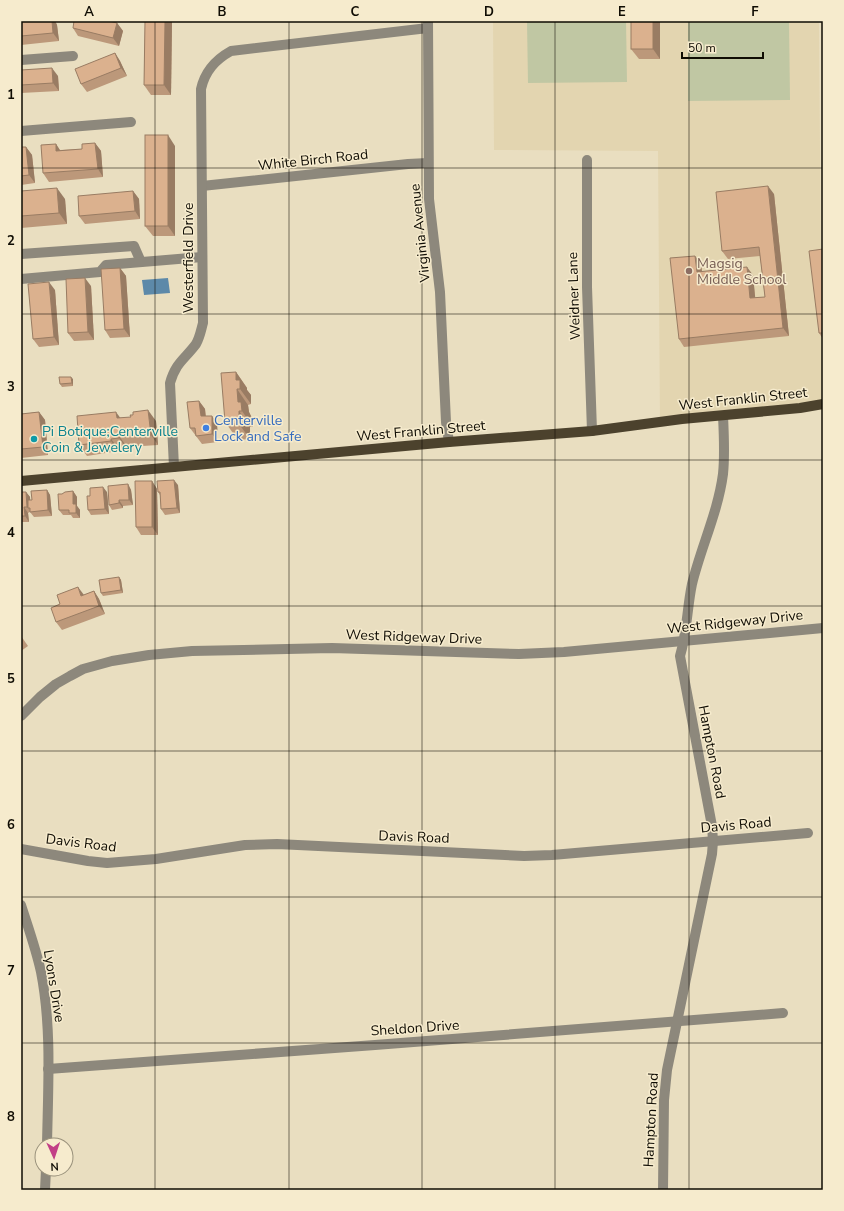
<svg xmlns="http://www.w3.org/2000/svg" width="844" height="1211" font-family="'Nunito Sans',sans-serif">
  <rect width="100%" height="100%" fill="#e9dec0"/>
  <polygon fill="#e3d5b0" points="493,21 819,21 822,404 660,423 658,151 494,150"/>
  <g fill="#c0c7a3">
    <polygon points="527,21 626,21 627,82 528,83"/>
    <polygon points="688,21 789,21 790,100 688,101"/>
  </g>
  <polygon fill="#5d89a9" points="168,278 170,293 144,295 142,280"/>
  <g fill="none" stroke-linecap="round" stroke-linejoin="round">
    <g stroke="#8d887c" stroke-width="10">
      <polyline points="428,21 429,199 440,292 446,422 449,442"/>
      <polyline points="21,60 73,56"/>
      <polyline points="21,131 131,122"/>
      <polyline points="587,160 587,287 592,431"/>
      <polyline points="202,186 408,164 428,163"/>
      <polyline points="21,254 134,246 141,262"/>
      <polyline points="21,279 100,272 106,265 202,257"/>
      <path d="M174 467 170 383C176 362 185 359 196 344 200 337 201 330 203 323L201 89C205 71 215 60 231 51L428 28"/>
      <polyline points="21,716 40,697 56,684 70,676 83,669 112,661 149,655 192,651 332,648 519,654 564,652 823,628"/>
      <polyline points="21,849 88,861 107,863 156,859 245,845 277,844 524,856 552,855 808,833"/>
      <path d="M21 905C28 927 36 949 41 972 52 1028 48 1088 47 1145"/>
      <polyline points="48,1069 375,1045 783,1013"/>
      <polyline points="45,1190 46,1169"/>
      <path d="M663 1190 664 1100 667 1070 712 854 713 841 712 826 680 656C687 633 687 608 692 584 701 547 718 512 723 474 725 455 724 436 723 416"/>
    </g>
    <polyline stroke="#4c422d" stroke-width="10" points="21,481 449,442 592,431 682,419 800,408 823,404"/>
  </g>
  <g fill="#bc987a">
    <polygon points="21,21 55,21 57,25 59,41 21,45"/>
    <polygon points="145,21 172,21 171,95 151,95 144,85"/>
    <polygon points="631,21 660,21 660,59 639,59 631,49"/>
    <polygon points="117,23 123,31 119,46 78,36 73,28"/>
    <polygon points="115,53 120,61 127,76 87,92 81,84"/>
    <polygon points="21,70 58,76 59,91 21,93"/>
    <polygon points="95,143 101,151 103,177 49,182 43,173 56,144 60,150 82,149"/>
    <polygon points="175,146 175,236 153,236 145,226"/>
    <polygon points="21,147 26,147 32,155 35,183 21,185"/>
    <polygon points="21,191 65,199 67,224 21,228"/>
    <polygon points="133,191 139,199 140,219 85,224 79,216"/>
    <polygon points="774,194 789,336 684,347 679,339 695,256 701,264 702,272 753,275 755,298 765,297 760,256 728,259 722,251"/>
    <polygon points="823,249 823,339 819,333"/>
    <polygon points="120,268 126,276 130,337 110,338 105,330"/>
    <polygon points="91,286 94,340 74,341 68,333"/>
    <polygon points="55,290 59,345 39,347 33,339"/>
    <polygon points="236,372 247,388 247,390 251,395 251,404 248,405 249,412 252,418 253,427 250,427 250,439 238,440 225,422"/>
    <polygon points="73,379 73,386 62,387 60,384"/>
    <polygon points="199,401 205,409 206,416 212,416 217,424 218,442 202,444 190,428"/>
    <polygon points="39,412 45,420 48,455 21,458 21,414"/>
    <polygon points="120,418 156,421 158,445 127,447 127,449 119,449 118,451 87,456 79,445"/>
    <polygon points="152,481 157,489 158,535 141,535 136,527"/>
    <polygon points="128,484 131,490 133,505 123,506 123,508 112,510 109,505"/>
    <polygon points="178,485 180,513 165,515 161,509 160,495 158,492"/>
    <polygon points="47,490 50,495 52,516 34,517 30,512 28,513 29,522 21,522 21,492 26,492 30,497 30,500 32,500"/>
    <polygon points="73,491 77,497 77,506 80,510 80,518 73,518 71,515 63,515 59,510 62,494"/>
    <polygon points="107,492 109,514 91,515 88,510 90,496"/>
    <polygon points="119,577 121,580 123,593 103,596 101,593"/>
    <polygon points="94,591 99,599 105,614 62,630 56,622 84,595"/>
    <polygon points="21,636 28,646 21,651"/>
  </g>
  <g fill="#997c63">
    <polygon points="52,21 55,21 57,25 59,41 53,33"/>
    <polygon points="165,21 172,21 171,95 164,85"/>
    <polygon points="653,21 660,21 660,59 653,49"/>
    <polygon points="117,23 123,31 119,46 113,38"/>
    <polygon points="115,53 120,61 127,76 121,68"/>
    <polygon points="52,68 58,76 59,91 53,83"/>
    <polygon points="168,135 175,146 175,236 168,226"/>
    <polygon points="95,143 101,151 103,177 98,169"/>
    <polygon points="56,144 61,152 56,151"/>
    <polygon points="26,147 32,155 35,183 29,175"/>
    <polygon points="768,186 774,194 789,336 783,328"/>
    <polygon points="57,188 65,199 67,224 59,213"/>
    <polygon points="133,191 139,199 140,219 135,211"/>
    <polygon points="695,256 701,264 703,280 697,272"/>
    <polygon points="747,267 753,275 756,306 750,298"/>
    <polygon points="120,268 126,276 130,337 124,329"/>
    <polygon points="85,278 91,286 94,340 88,332"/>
    <polygon points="49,282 55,290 59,345 54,337"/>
    <polygon points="21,330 22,348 21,346"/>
    <polygon points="236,372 247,388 247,390 251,395 251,404 240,389 236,380"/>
    <polygon points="71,377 73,379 73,386 72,383"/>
    <polygon points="237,389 248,405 249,412 252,418 253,427 242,411 238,402"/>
    <polygon points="199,401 205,409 206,424 201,416"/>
    <polygon points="148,410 156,421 158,445 151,435"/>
    <polygon points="239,411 250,427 250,439 239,424"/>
    <polygon points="39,412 45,420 48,455 43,447"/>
    <polygon points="116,412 124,423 117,418"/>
    <polygon points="212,416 217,424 218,442 212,434"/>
    <polygon points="119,436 127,447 127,449 119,438"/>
    <polygon points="111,439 119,449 118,451 111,441"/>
    <polygon points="174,480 178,485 180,513 177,508"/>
    <polygon points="152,481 157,489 158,535 152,527"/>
    <polygon points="128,484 131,490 133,505 129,500"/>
    <polygon points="103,487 107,492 109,514 105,509"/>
    <polygon points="47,490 50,495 52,516 48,510"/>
    <polygon points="73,491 77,497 77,506 80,510 80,518 76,513 73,504"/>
    <polygon points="26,492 30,497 31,509 30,508 28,508 31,512 27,507"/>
    <polygon points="119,500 123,506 123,508 119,503"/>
    <polygon points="24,507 28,513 29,522 25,516"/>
    <polygon points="119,577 121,580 123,593 121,590"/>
    <polygon points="78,587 84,595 81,596"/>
    <polygon points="94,591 99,599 105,614 99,606"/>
  </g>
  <g fill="#dbb18e" stroke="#997c63">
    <polygon points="21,21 52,21 53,33 21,36"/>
    <polygon points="74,21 109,21 117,23 113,38 73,28"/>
    <polygon points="145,21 165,21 164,85 144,85"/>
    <rect x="631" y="21" width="22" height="28"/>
    <polygon points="115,53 121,68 81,84 75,69"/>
    <polygon points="52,68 53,83 21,85 21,70"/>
    <rect x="145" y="135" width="23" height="91"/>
    <polygon points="95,143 98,169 43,173 41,145 56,144 56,151 82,149 82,144"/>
    <polygon points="21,147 26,147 29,175 21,176"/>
    <polygon points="768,186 783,328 679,339 670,258 695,256 697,272 747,267 750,298 765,297 759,247 722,251 716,192"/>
    <polygon points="57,188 59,213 21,216 21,191"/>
    <polygon points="133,191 135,211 79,216 78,196"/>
    <polygon points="823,249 823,333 819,333 809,251"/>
    <polygon points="120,268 124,329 105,330 101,269"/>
    <polygon points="85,278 88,332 68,333 66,279"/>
    <polygon points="49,282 54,337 33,339 28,284"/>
    <polygon points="236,372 236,380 240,380 240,389 237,389 238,402 241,402 242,411 239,411 239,424 227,424 226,422 225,422 221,373"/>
    <polygon points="59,377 71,377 72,383 60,384"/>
    <polygon points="199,401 201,416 212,416 212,434 196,436 195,428 190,428 187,402"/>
    <polygon points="148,410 151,435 119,436 119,438 111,439 111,441 79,445 77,416 116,412 117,418 131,417 130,415 133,415 133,412"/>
    <polygon points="39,412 43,447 21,449 21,414"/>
    <polygon points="174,480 177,508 161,509 160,492 158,492 157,481"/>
    <polygon points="135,481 152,481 152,527 136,527"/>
    <polygon points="128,484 129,500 119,500 119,503 109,505 108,486"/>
    <polygon points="103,487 105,509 88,510 87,496 90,496 90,488"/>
    <polygon points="47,490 48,510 30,512 30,508 28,508 28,500 32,500 31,491"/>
    <polygon points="73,491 73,504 76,504 76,513 69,513 69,510 59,510 58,494 62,494 65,492"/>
    <polygon points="21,492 26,492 27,507 24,507 25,516 21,516"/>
    <polygon points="119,577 121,590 101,593 99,580"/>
    <polygon points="78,587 81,596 94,591 99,606 56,622 51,608 60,604 57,595"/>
  </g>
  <path fill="none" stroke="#0f0c03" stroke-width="1" stroke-opacity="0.55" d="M155 21V1190M289 21V1190M422 21V1190M555 21V1190M689 21V1190M21 168H823M21 314H823M21 460H823M21 606H823M21 751H823M21 897H823M21 1043H823"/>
  <circle fill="#8d6e63" stroke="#f6ebcd" stroke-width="1.5" cx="689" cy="271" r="4"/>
  <circle fill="#3f7fe0" stroke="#f6ebcd" stroke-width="1.5" cx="206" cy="428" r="4"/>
  <circle fill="#0f9aa8" stroke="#f6ebcd" stroke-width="1.5" cx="34" cy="439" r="4"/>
  <g text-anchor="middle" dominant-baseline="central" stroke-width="3" stroke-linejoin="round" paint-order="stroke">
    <g font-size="14" fill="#0f0c03" stroke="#f6ebcd">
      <text transform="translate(313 160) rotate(-6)">White Birch Road</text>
      <text transform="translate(420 233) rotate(-96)">Virginia Avenue</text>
      <text transform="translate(188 258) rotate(-90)">Westerfield Drive</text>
      <text transform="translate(574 296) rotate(-92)">Weidner Lane</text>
      <text transform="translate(743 399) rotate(-6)">West Franklin Street</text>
      <text transform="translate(421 431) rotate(-5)">West Franklin Street</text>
      <text transform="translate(735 622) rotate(-6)">West Ridgeway Drive</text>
      <text transform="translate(414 637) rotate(2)">West Ridgeway Drive</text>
      <text transform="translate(712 752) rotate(79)">Hampton Road</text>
      <text transform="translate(736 825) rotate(-5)">Davis Road</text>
      <text transform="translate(414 837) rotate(2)">Davis Road</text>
      <text transform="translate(81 843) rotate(7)">Davis Road</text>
      <text transform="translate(54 986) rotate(81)">Lyons Drive</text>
      <text transform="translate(415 1028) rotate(-4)">Sheldon Drive</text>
      <text transform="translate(651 1120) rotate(-87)">Hampton Road</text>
    </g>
    <g font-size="14" fill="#785e54" stroke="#f6ebcd" text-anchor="start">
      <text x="697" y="263">Magsig<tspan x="697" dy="16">Middle School</tspan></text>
    </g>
    <g font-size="14" fill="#366cbe" stroke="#f6ebcd" text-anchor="start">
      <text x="214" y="420">Centerville<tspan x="214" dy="16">Lock and Safe</tspan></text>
    </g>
    <g font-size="14" fill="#0d838f" stroke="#f6ebcd" text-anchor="start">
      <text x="42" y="431">Pi Botique;Centerville<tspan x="42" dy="16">Coin &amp; Jewelery</tspan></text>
    </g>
  </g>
  <rect width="844" height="1211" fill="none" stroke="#f6ebcd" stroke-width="44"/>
  <g transform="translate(54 1157) rotate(177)"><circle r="19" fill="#f6ebcd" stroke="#9a927c"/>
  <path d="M0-3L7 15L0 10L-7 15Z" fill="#c23f86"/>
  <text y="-6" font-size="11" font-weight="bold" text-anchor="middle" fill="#0f0c03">N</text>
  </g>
  <path d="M682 52v6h81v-6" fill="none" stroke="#0f0c03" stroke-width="2"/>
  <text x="688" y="52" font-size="12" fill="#0f0c03" stroke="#f6ebcd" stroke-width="3" paint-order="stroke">50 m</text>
  <rect x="22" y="22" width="800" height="1167" fill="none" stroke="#0f0c03" stroke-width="1.5"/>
  <g font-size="13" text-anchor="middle" font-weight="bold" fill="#0f0c03">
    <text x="89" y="16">A</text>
    <text x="222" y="16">B</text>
    <text x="355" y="16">C</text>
    <text x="489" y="16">D</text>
    <text x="622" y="16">E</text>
    <text x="755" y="16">F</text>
    <text x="11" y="99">1</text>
    <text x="11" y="245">2</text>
    <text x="11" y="391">3</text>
    <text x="11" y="537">4</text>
    <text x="11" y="683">5</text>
    <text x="11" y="829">6</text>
    <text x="11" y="975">7</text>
    <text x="11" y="1121">8</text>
  </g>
</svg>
